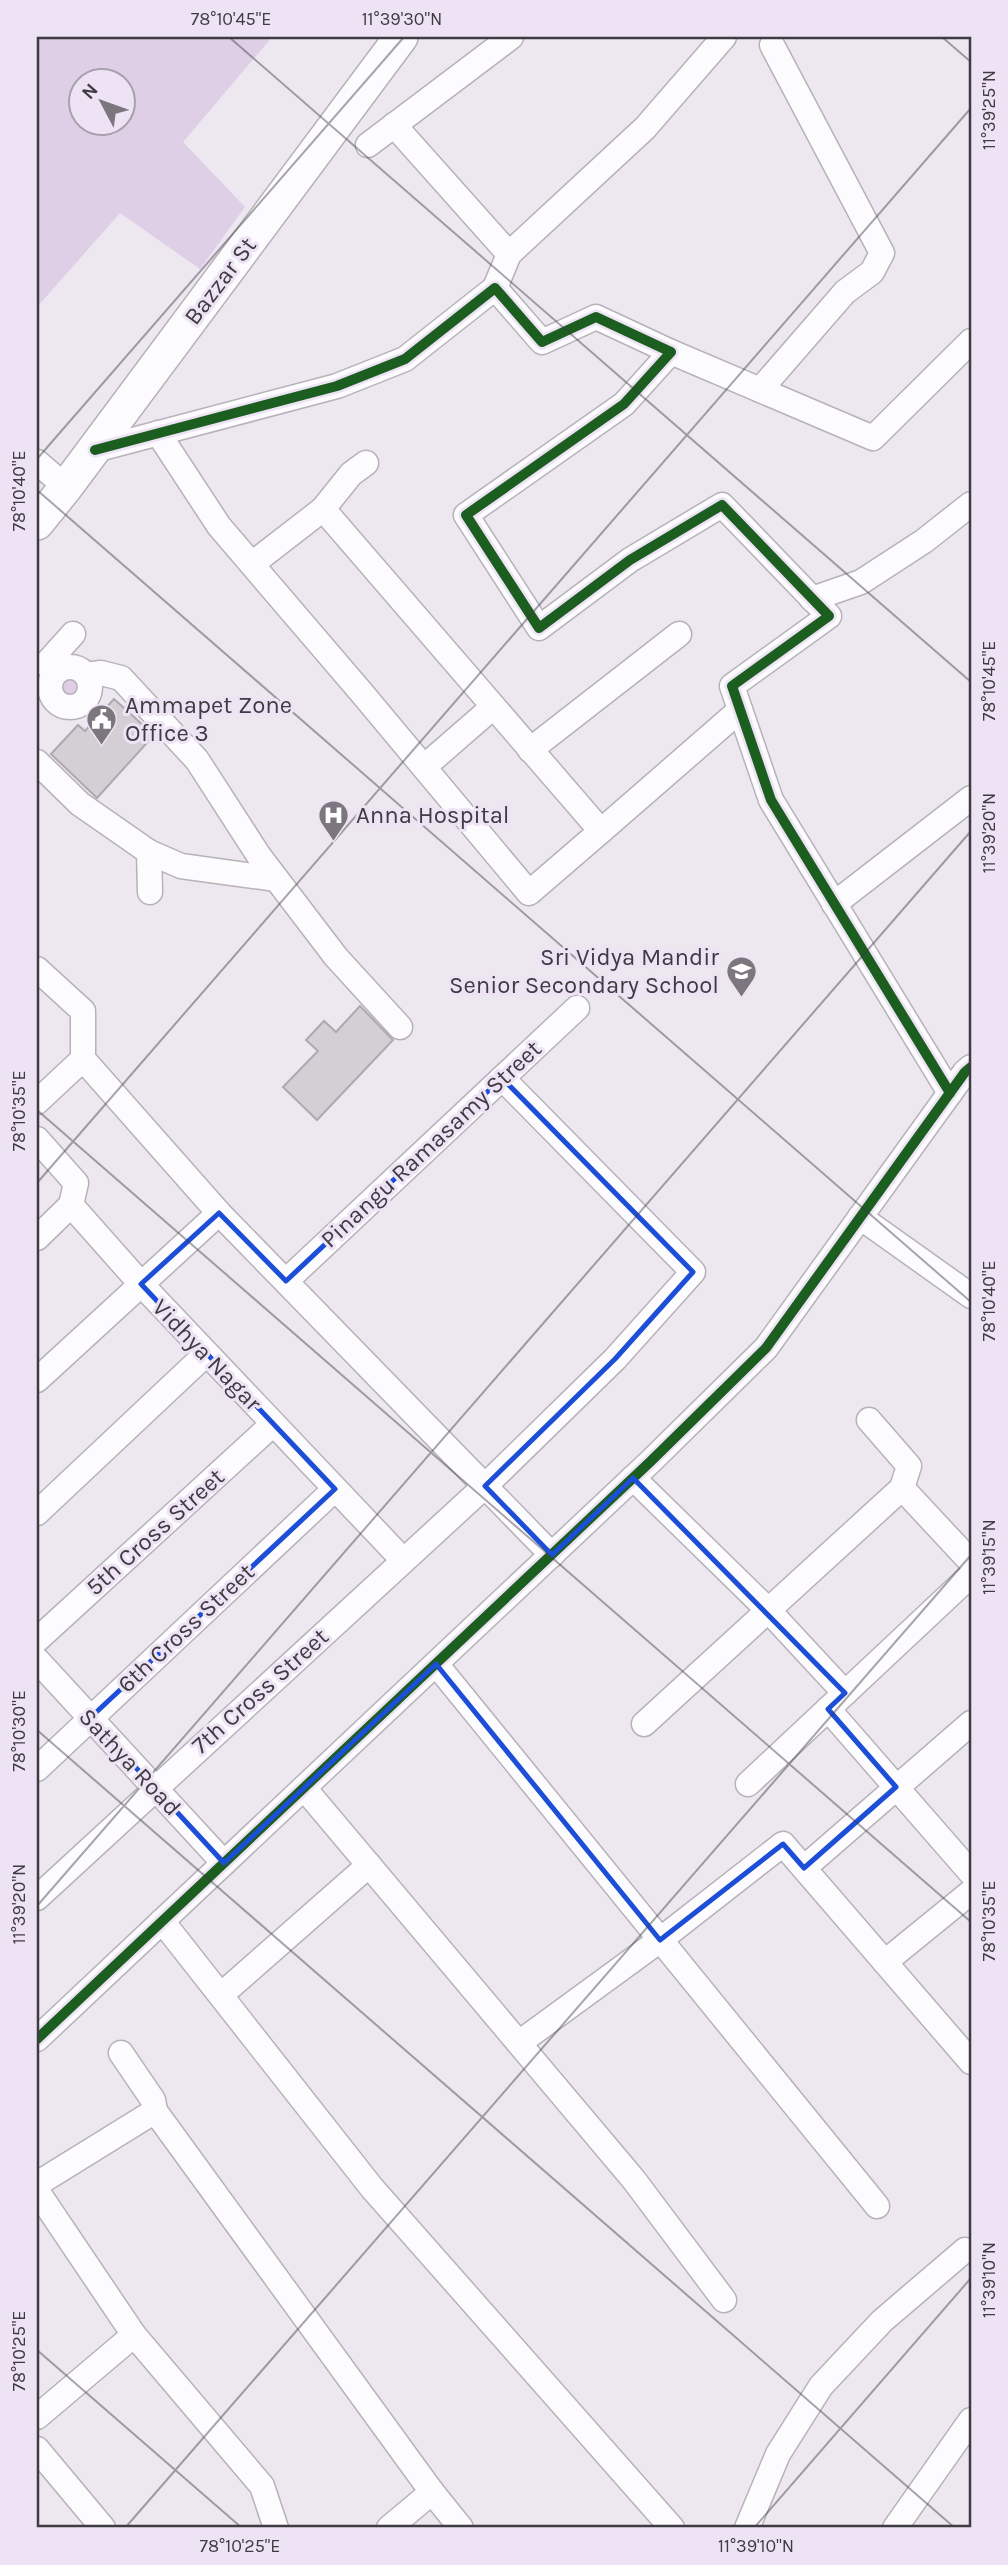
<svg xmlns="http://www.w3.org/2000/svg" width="1008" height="2565" font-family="Karla,sans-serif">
  <rect width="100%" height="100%" fill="#ede7f0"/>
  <g fill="#decee6" fill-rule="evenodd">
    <path d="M37 37H272L183 142 245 207 200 269 120 213 37 307ZM80 80H122V122H80Z"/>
    <circle cx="70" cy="687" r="14"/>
  </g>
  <g fill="#d3cfd5" stroke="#ada9af" stroke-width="2">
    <polygon points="114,699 154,735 97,798 51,754 78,725 85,731"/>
    <polygon points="360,1006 393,1040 317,1120 283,1087 318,1051 306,1040 324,1021 336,1032"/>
  </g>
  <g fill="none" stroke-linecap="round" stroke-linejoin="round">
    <defs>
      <g id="minor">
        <polyline points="394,125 509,254"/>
        <polyline points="368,145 511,37"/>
        <polyline points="495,288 509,254 645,128 724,37"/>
        <polyline points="671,352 873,438 971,341"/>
        <polyline points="760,390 845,292 872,272 882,253 772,45"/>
        <polyline points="158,433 219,526 361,692 529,893 601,831 323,509 252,564"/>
        <polyline points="95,450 337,386 405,359 495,288 542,342 596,317 671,352 624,404 466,515 539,628 630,560 722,505 829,616 732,686 771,800 950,1093"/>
        <polyline points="37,462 66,487"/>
        <polyline points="323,509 351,474 366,463"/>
        <polyline points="812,599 861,582 924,541 971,504"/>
        <polyline points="46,664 73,634"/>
        <circle cx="70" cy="687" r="20"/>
        <polyline points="86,675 101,673 121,678 197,760 259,856 336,957 400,1027"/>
        <polyline points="530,750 679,634"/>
        <polyline points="37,762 80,804 149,852 181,866 276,879"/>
        <polyline points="424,767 493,707"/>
        <polyline points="601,831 740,710"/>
        <polyline points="149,852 150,892"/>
        <polyline points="834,904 971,798"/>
        <polyline points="37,969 83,1011 83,1059 219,1213 552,1555"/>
        <polyline points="37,1102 83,1059"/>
        <polyline points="37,1139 76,1183 71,1205 141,1284 403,1560"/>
        <polyline points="860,1217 971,1296"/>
        <polyline points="37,1238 71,1205"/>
        <polyline points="286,1281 577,1008"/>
        <polyline points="37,1380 219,1213"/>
        <polyline points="869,1420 909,1466 902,1488"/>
        <polyline points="633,1478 768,1610 845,1693"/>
        <polyline points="37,1513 206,1354"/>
        <polyline points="37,1640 273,1424"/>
        <polyline points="37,1660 224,1863"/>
        <polyline points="436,1664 877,2206"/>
        <polyline points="828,1709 971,1873"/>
        <polyline points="644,1724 902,1488 971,1562"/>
        <polyline points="37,1769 335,1489"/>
        <polyline points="748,1784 971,1575"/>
        <polyline points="304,1788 634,2180 724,2300"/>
        <polyline points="804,1868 971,1723"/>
        <polyline points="37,1898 485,1486 615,1359 693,1272 502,1078"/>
        <polyline points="162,1921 372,2188 672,2528"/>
        <polyline points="885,1962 971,1892"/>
        <polyline points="221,1995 369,1865"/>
        <polyline points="37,2039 650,1462 766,1348 965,1072 971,1067"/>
        <polyline points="519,2043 660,1940 783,1844 971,2062"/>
        <polyline points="121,2053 153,2100 155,2111 432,2492"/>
        <polyline points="37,2184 155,2111"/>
        <polyline points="37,2191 134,2335"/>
        <polyline points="37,2417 134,2335 262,2486 276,2528"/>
        <polyline points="37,2449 103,2528"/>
        <polyline points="389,2528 432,2492 461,2528"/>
        <polyline points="747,2528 778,2454 821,2386 882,2321 965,2250"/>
        <polyline points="895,2528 971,2420"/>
      </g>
      <polyline id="secondary" points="37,523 66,487 401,37"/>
    </defs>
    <use href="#minor" stroke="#b7b2b9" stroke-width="27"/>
    <use href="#secondary" stroke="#b7b2b9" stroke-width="36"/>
    <use href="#minor" stroke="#fcfbfd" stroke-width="24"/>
    <use href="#secondary" stroke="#fcfbfd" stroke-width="33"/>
    <defs>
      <g id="cycleway">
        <polyline points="95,450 337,386 405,359 495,288 542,342 596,317 671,352 624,404 466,515 539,628 630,560 722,505 829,616 732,686 771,800 950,1093"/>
        <polyline points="37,2039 650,1462 766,1348 965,1072 971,1067"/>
      </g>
    </defs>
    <use href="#cycleway" stroke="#eee3f4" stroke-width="15"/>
    <use href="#cycleway" stroke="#1b5e20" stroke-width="10"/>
  </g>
  <path fill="none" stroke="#1d4ed8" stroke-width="5" stroke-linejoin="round" d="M502 1078 693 1272 615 1359 485 1486 552 1555 633 1478 845 1693 828 1709 896 1787 804 1868 783 1844 660 1940 436 1664 224 1863 90 1718 335 1489 141 1284 219 1213 286 1281Z"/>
  <path fill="none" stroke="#3f3b42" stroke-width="2" stroke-opacity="0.45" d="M229 37 971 682M942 37 971 62M37 459 404 37M37 490 971 1302M37 1110 971 1922M37 1183 971 108M37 1730 955 2528M37 1906 971 831M37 2350 242 2528M125 2528 971 1555M754 2528 971 2278"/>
  <defs>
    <symbol id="civic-pin" viewBox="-11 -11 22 30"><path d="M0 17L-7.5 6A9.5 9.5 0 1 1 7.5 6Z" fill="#7c777f" stroke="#eee3f4"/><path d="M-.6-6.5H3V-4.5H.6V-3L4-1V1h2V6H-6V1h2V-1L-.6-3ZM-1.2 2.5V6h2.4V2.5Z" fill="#fff"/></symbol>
    <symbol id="hospital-pin" viewBox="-11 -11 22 30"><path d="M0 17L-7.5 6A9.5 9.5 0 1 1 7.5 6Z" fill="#7c777f" stroke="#eee3f4"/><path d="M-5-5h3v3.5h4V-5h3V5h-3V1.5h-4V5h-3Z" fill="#fff"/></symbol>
    <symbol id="school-pin" viewBox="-11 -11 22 30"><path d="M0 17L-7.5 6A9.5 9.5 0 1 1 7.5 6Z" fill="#7c777f" stroke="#eee3f4"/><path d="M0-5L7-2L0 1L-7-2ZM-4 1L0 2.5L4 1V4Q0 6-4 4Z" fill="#fff"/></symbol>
  </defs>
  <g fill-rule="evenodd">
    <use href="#civic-pin" x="84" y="702" width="35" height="47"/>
    <use href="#hospital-pin" x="316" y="798" width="35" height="47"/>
    <use href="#school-pin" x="724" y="954" width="35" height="47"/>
  </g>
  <g text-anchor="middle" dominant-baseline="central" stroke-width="6" stroke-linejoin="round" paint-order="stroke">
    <g font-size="24" fill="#3f3b42" stroke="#eee3f4">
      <text transform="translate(220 281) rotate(-53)">Bazzar St</text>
      <text transform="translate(431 1144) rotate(-43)">Pinangu Ramasamy Street</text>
      <text transform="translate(207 1355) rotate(46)">Vidhya Nagar</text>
      <text transform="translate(155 1532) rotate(-42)">5th Cross Street</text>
      <text transform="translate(186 1628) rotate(-43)">6th Cross Street</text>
      <text transform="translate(260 1691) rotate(-42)">7th Cross Street</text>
      <text transform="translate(130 1762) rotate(47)">Sathya Road</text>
    </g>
    <g font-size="24" fill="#3f3b42" stroke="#eee3f4" text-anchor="start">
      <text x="125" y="705">Ammapet Zone<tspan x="125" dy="28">Office 3</tspan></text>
      <text x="356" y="815">Anna Hospital</text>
      <text x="719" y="957" text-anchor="end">Sri Vidya Mandir<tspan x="719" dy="28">Senior Secondary School</tspan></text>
    </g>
  </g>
  <rect width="1008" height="2565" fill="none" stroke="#eee3f4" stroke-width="77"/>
  <g transform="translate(102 102) rotate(311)"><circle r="33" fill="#eee3f4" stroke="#a8a0ad" stroke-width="2"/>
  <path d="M0-5L12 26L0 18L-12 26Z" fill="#7c777f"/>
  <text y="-10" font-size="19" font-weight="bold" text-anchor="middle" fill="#3f3b42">N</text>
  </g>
  <rect x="38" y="38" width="932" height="2488" fill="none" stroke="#3f3b42" stroke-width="2.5"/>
  <g font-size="18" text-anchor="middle" fill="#3f3b42">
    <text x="231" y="25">78°10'45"E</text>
    <text x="402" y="25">11°39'30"N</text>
    <text transform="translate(989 110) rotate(-90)" y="6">11°39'25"N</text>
    <text transform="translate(19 491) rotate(-90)" y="6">78°10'40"E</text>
    <text transform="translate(989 681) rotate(-90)" y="6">78°10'45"E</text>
    <text transform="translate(989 833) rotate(-90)" y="6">11°39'20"N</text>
    <text transform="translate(19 1111) rotate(-90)" y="6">78°10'35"E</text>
    <text transform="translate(989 1301) rotate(-90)" y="6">78°10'40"E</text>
    <text transform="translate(989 1557) rotate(-90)" y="6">11°39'15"N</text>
    <text transform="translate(19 1731) rotate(-90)" y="6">78°10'30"E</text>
    <text transform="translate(19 1904) rotate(-90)" y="6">11°39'20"N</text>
    <text transform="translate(989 1921) rotate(-90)" y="6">78°10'35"E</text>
    <text transform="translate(989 2280) rotate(-90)" y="6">11°39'10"N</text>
    <text transform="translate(19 2351) rotate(-90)" y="6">78°10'25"E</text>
    <text x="240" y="2552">78°10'25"E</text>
    <text x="756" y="2552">11°39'10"N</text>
  </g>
</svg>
